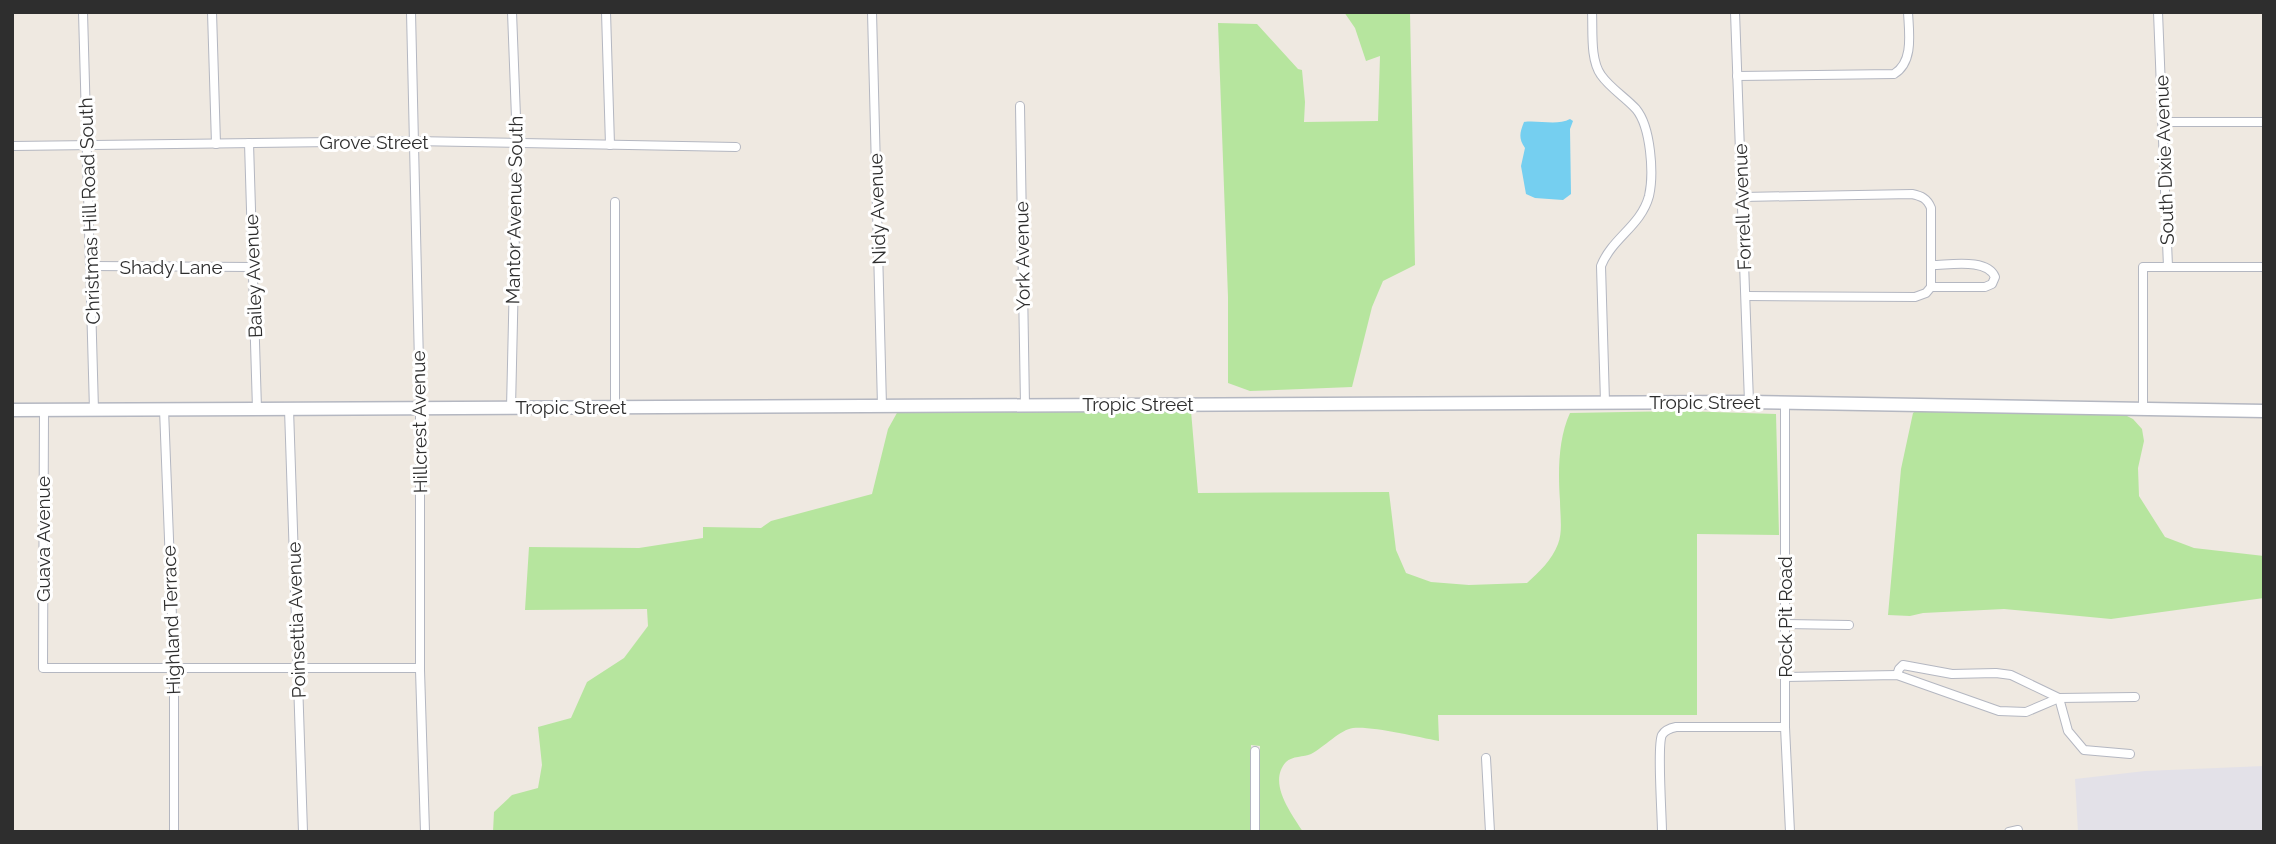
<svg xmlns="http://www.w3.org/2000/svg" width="2276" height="844" font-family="Raleway,sans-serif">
  <rect width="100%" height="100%" fill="#efe9e1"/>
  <polygon fill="#e3e1e8" points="2264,766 2264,832 2078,832 2075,779 2145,771"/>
  <g fill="#b6e59e">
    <polygon points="1344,12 1410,12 1415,265 1383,281 1372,307 1352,387 1250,391 1228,383 1228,297 1218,23 1257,24 1298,69 1302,70 1305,102 1304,122 1378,121 1380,56 1366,61 1355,28"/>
    <path d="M1189 409 1191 411 1198 493 1389 492 1396 550 1406 573 1431 582 1469 585 1527 583C1539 572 1552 560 1558 544 1563 531 1560 515 1560 501 1558 473 1558 439 1570 413L1681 411 1776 414 1779 535 1697 534V715H1438L1439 741C1417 737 1373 726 1353 728 1341 729 1323 748 1311 754 1304 757 1292 756 1286 762 1267 783 1292 814 1303 832H1259L1260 746 1251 745 1250 832H493L494 812 512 795 538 788 542 765 538 727 571 718 587 682 624 658 648 626 647 609 525 610 529 547 639 548 703 538V527L761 528 771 521 872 494 888 429 898 411Z"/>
    <polygon points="1917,410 2123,414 2133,419 2142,429 2144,441 2138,468 2139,496 2165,537 2194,548 2264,556 2264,598 2111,619 2004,609 1923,613 1910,616 1888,615 1901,469 1913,413"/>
  </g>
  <path fill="#75cff0" d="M1570 119 1573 121 1570 129 1571 194 1563 200 1535 198 1526 194 1521 166 1525 148C1518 138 1520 132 1524 122 1539 120 1557 126 1570 119Z"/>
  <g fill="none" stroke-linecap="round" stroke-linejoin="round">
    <defs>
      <g id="street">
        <polyline points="83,12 94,410"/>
        <polyline points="212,12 216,144"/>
        <polyline points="411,12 420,408 420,670 425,832"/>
        <polyline points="606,12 610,145"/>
        <polyline points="872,12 882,406"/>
        <path d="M1592 12C1593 31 1590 60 1601 75 1610 88 1625 97 1636 109 1651 127 1654 174 1649 196 1641 226 1612 238 1601 266L1605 402"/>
        <polyline points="1735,12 1749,402"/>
        <polyline points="2158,12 2168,267"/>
        <path d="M1737 76 1894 74C1914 62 1909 33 1908 12"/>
        <polyline points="1020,106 1025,405"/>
        <polyline points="2162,122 2264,122"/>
        <polyline points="249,143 257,409"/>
        <polyline points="12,146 413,141 736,147"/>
        <path d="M1743 197 1912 194C1921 196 1927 198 1931 208V287"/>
        <polyline points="615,202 615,407"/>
        <polyline points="91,266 252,267"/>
        <path d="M1931 287H1985L1992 284 1995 277C1987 258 1950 265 1932 265"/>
        <polyline points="1746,296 1915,297 1926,293 1931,287"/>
        <polyline points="1785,402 1785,727 1790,832"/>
        <polyline points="511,408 517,144 512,12"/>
        <polyline points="164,409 174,669 174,832"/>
        <polyline points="289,409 303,832"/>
        <polyline points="2143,409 2143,267 2264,267"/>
        <polyline points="44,410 43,668 420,668"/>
        <polyline points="1785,624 1849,625"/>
        <polyline points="1897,675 1899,669 1903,665 1952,674 1996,673 2011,675 2059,698 2068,731 2084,750 2130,754"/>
        <polyline points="1785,677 1897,675 1999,711 2026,712 2059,698 2135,697"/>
        <polyline points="1486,758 1490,832"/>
        <polyline points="1255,832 1255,751"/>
        <path d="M1662 832C1662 816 1657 745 1662 735 1665 730 1671 728 1676 727H1785"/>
        <polyline points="2009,832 2018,830"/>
      </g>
      <polyline id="secondary" points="12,410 1749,402 2264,411"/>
    </defs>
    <use href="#street" stroke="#b4b7c1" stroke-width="10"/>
    <use href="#secondary" stroke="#b4b7c1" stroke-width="15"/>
    <use href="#street" stroke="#fff" stroke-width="8"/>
    <use href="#secondary" stroke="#fff" stroke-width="12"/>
  </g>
  <g text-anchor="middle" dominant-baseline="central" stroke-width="6" stroke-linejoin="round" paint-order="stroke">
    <g font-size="19" fill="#2e2e2e" stroke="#fff">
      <text x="374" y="142">Grove Street</text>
      <text transform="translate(2164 160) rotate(-92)">South Dixie Avenue</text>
      <text transform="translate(1742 207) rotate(-92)">Forrell Avenue</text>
      <text transform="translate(877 209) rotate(-92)">Nidy Avenue</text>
      <text transform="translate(514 210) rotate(-89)">Mantor Avenue South</text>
      <text transform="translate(89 211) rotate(-92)">Christmas Hill Road South</text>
      <text transform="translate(1022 256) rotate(-91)">York Avenue</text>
      <text x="171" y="267">Shady Lane</text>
      <text transform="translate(253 276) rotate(-92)">Bailey Avenue</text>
      <text x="1705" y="402">Tropic Street</text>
      <text x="1138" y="404">Tropic Street</text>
      <text x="571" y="407">Tropic Street</text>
      <text transform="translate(419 422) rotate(-91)">Hillcrest Avenue</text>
      <text transform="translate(43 539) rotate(-90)">Guava Avenue</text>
      <text transform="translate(1785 617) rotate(-90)">Rock Pit Road</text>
      <text transform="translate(171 620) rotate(-92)">Highland Terrace</text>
      <text transform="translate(296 620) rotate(-92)">Poinsettia Avenue</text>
    </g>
  </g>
  <rect width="2276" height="844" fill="none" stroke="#2e2e2e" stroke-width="28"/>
</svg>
